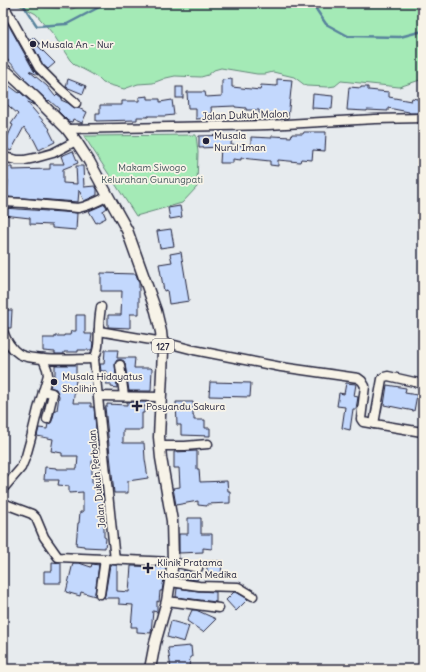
<svg xmlns="http://www.w3.org/2000/svg" width="426" height="672" font-family="Delius,sans-serif">
  <rect width="100%" height="100%" fill="#e7ebee"/>
  <filter id="ink" filterUnits="userSpaceOnUse"><feTurbulence type="fractalNoise" baseFrequency=".025" numOctaves="2"/><feDisplacementMap in="SourceGraphic" scale="8" xChannelSelector="R" yChannelSelector="G"/><feConvolveMatrix kernelMatrix="1 2 1 2 8 2 1 2 1" color-interpolation-filters="sRGB"/></filter>
  <g filter="url(#ink)">
    <g fill="#a4eab6" stroke="#638678">
      <polygon points="15,3 40,3 44,7 72,9 85,3 423,3 423,79 399,87 341,81 335,86 328,87 306,86 294,77 273,72 265,74 257,74 221,68 214,70 208,75 201,77 175,76 166,78 153,83 138,84 124,89 103,83 98,78 92,74 75,65 70,60 53,34 36,14"/>
      <polygon points="196,135 198,152 197,187 182,203 136,216 84,136"/>
    </g>
    <g fill="none" stroke-linecap="round" stroke-linejoin="round">
      <g stroke="#58839c" stroke-width="2.5">
        <polyline points="23,3 27,11 37,26 67,24 107,3"/>
        <polyline points="312,3 326,24 348,36 400,37 423,31"/>
      </g>
    </g>
    <g fill="#c3d8fd" stroke="#22223b">
      <polygon points="7,22 34,71 38,75 29,71 47,86 55,96 57,94 62,98 61,100 68,103 73,107 75,108 78,108 87,112 82,123 73,119 72,122 68,121 58,111 59,109 49,100 48,101 24,79 25,78 3,55 3,25"/>
      <polygon points="33,37 40,44 38,46 55,63 48,69 43,65 30,40"/>
      <polygon points="68,79 86,86 83,94 66,87"/>
      <polygon points="232,79 232,87 260,90 261,85 277,86 277,79 292,80 288,118 275,117 276,114 259,113 259,110 246,110 246,108 235,107 235,106 211,107 212,118 196,119 196,108 188,108 187,92 205,92 206,97 222,96 222,80"/>
      <polygon points="3,81 19,93 20,92 34,105 27,102 50,129 49,130 55,142 39,150 34,140 24,127 11,151 3,147 3,136 7,138 13,125 11,124 18,114 3,101"/>
      <rect x="176" y="87" width="7" height="11"/>
      <polygon points="349,87 361,88 361,87 368,87 368,90 389,92 389,97 411,101 412,98 422,100 419,113 409,113 409,112 388,108 388,111 367,110 367,111 347,110"/>
      <polygon points="313,94 333,96 332,109 312,108"/>
      <polygon points="148,96 148,99 160,99 160,102 172,100 174,115 165,116 148,116 148,117 137,117 137,120 96,121 96,113 100,113 100,105 122,105 122,101 139,101 139,97"/>
      <polygon points="304,132 326,132 325,151 313,150 312,160 301,159 300,162 278,160 278,166 270,165 270,161 241,158 241,160 233,159 233,163 220,163 221,147 199,148 199,136 232,135 231,145 251,146 251,137 272,138 272,136 291,137 292,134 303,134"/>
      <polygon points="73,151 78,163 63,169 63,183 77,184 76,166 83,166 84,187 95,186 97,189 97,195 84,201 79,190 78,202 7,197 8,180 5,180 6,167 12,167 12,170 50,169 50,164 64,164 61,156"/>
      <polygon points="105,204 107,208 103,211 106,218 96,223 89,211"/>
      <polygon points="180,206 182,217 170,219 168,208"/>
      <polygon points="3,208 77,213 76,230 52,228 52,225 30,224 30,218 3,215"/>
      <polygon points="171,229 174,246 160,248 157,231"/>
      <polygon points="181,252 189,301 169,304 167,290 164,291 159,264 172,262 170,254"/>
      <polygon points="101,273 136,274 139,283 139,314 130,314 130,328 108,327 108,315 121,315 122,291 101,291"/>
      <polygon points="3,310 12,310 11,328 7,328 3,326"/>
      <polygon points="76,315 85,315 85,334 92,334 91,342 93,342 92,350 78,350 78,352 64,352 64,354 55,354 55,352 43,351 43,338 55,338 55,336 64,336 64,335 70,335 71,331 76,331"/>
      <polygon points="105,350 118,350 117,358 135,358 134,368 151,368 152,369 151,391 129,391 125,364 124,361 122,360 117,360 115,363 117,388 111,387 111,384 106,384 107,371 101,371 100,364 104,364"/>
      <polygon points="55,365 76,365 76,380 73,403 91,403 91,407 94,407 99,461 92,461 92,483 101,483 106,524 104,524 104,537 106,538 105,548 84,547 84,546 76,545 78,523 79,523 80,512 83,512 83,492 69,493 69,486 58,485 59,480 44,480 45,467 57,468 57,469 77,469 78,456 62,456 62,453 51,451 53,439 37,436 39,428 47,429 48,424 51,423 52,421 55,410 57,410 59,396 56,389 50,387 55,374"/>
      <polygon points="210,382 251,383 250,397 209,396"/>
      <polygon points="346,383 356,384 354,396 358,397 356,409 353,409 350,430 342,428 345,407 337,406 339,393 344,394"/>
      <polygon points="387,385 406,388 405,393 417,395 414,411 384,405"/>
      <polygon points="127,402 150,402 150,406 144,406 144,413 142,413 142,430 123,430 123,443 144,443 145,459 148,478 128,481 128,493 114,493 105,407 107,407 107,404 127,405"/>
      <polygon points="176,402 193,402 193,416 194,416 194,420 205,420 205,428 210,428 210,436 181,435 181,425 177,425"/>
      <polygon points="197,451 197,469 199,469 200,482 227,481 228,491 230,491 230,503 207,504 207,506 198,505 198,501 176,505 173,488 180,487 179,468 174,468 174,452"/>
      <polygon points="188,518 201,518 201,534 212,534 212,549 203,548 203,552 179,553 179,534 188,534"/>
      <polygon points="207,561 222,561 221,576 211,576 211,572 207,572"/>
      <polygon points="52,562 61,563 61,583 44,583 44,571 52,571"/>
      <polygon points="73,563 79,563 91,567 92,564 99,565 95,593 95,596 81,592 80,596 66,592"/>
      <polygon points="110,565 117,565 117,591 129,592 131,566 166,567 162,591 160,591 159,602 157,601 157,612 153,611 151,633 137,632 137,627 131,627 133,605 119,604 119,598 104,598 105,595"/>
      <polygon points="184,570 200,573 197,580 181,578"/>
      <polygon points="177,588 198,591 216,592 216,602 176,597"/>
      <polygon points="234,592 236,592 248,599 236,611 226,600"/>
      <polygon points="192,610 196,610 216,619 203,632 187,621"/>
      <polygon points="171,621 189,626 184,642 167,637"/>
      <polygon points="191,646 192,657 190,657 189,669 171,669 168,648"/>
    </g>
    <g fill="none" stroke-linecap="round" stroke-linejoin="round">
      <defs>
        <g id="minor">
          <polyline points="3,8 7,11 39,68 59,88 76,103"/>
          <polyline points="67,129 268,125 375,119 423,118"/>
          <polyline points="3,157 17,160 25,160 35,158 53,153 76,141"/>
          <path d="M3 202 24 203 78 208C89 206 99 201 108 196"/>
          <path d="M3 331C6 340 10 348 19 354 33 362 76 359 94 359"/>
          <polyline points="99,331 163,342 194,350 281,367 358,378 362,381 365,386 361,419 363,422 422,432 423,431"/>
          <polyline points="94,359 115,560"/>
          <path d="M94 359C100 347 98 339 99 327 99 320 100 314 101 307"/>
          <polyline points="120,365 124,396"/>
          <polyline points="43,391 52,393 53,394 47,419"/>
          <polyline points="98,396 161,397"/>
          <polyline points="374,424 382,379 384,377 388,376 423,384"/>
          <polyline points="160,446 185,446 208,444"/>
          <polyline points="3,489 21,468 26,456 31,438 38,409 48,375 47,369 43,359"/>
          <polyline points="3,502 8,505 32,514 36,518 44,537 58,557 173,562 198,568"/>
          <polyline points="170,582 199,586 238,587 253,596"/>
          <polyline points="100,594 105,559"/>
          <polyline points="167,601 219,608"/>
        </g>
        <polyline id="major" points="3,68 35,97 67,129 76,141 89,161 108,196 127,230 156,311 161,332 163,351 159,437 161,458 172,521 173,562 167,601 155,643 150,669"/>
      </defs>
      <use href="#minor" stroke="#22223b" stroke-width="11"/>
      <use href="#major" stroke="#22223b" stroke-width="13"/>
      <use href="#minor" stroke="#f7f3e8" stroke-width="8"/>
      <use href="#major" stroke="#f7f3e8" stroke-width="10"/>
    </g>
  </g>
  <g fill="#22223b" stroke="#f7f3e8" stroke-width="1.5">
    <circle cx="33" cy="44" r="4"/>
    <circle cx="206" cy="141" r="4"/>
    <circle cx="54" cy="382" r="4"/>
    <path d="M135 400h4v4h4v4h-4v4h-4v-4h-4v-4h4z"/>
    <path d="M146 562h4v4h4v4h-4v4h-4v-4h-4v-4h4z"/>
  </g>
  <g text-anchor="middle" dominant-baseline="central" stroke-width="3.5" stroke-linejoin="round" paint-order="stroke">
    <rect fill="#f7f3e8" stroke="#62616f" stroke-width="1" x="152" y="339" width="22" height="14" rx="3"/>
    <g font-size="9" font-weight="bold" fill="#22223b">
      <text x="163" y="346">127</text>
    </g>
    <g font-size="10" fill="#22223b" stroke="#f7f3e8" text-anchor="start">
      <text x="41" y="44">Musala An - Nur</text>
      <text x="214" y="135">Musala<tspan x="214" dy="12">Nurul Iman</tspan></text>
      <text x="62" y="376">Musala Hidayatus<tspan x="62" dy="12">Sholihin</tspan></text>
      <text x="146" y="406">Posyandu Sakura</text>
      <text x="157" y="562">Klinik Pratama<tspan x="157" dy="12">Khasanah Medika</tspan></text>
    </g>
    <g font-size="10" fill="#22223b" stroke="#f7f3e8">
      <text transform="translate(245 115) rotate(-2)">Jalan Dukuh Malon</text>
      <text transform="translate(97 479) rotate(-96)">Jalan Dukuh Perbalan</text>
    </g>
    <g font-size="10" fill="#42545a" stroke="#f7f3e8">
      <text x="152" y="167">Makam Siwogo<tspan x="152" dy="12">Kelurahan Gunungpati</tspan></text>
    </g>
  </g>
  <rect width="426" height="672" fill="none" stroke="#f7f3e8" stroke-width="16"/>
  <rect x="8" y="8" width="410" height="656" fill="none" stroke="#22223b" stroke-width="1.5" filter="url(#ink)"/>
</svg>
